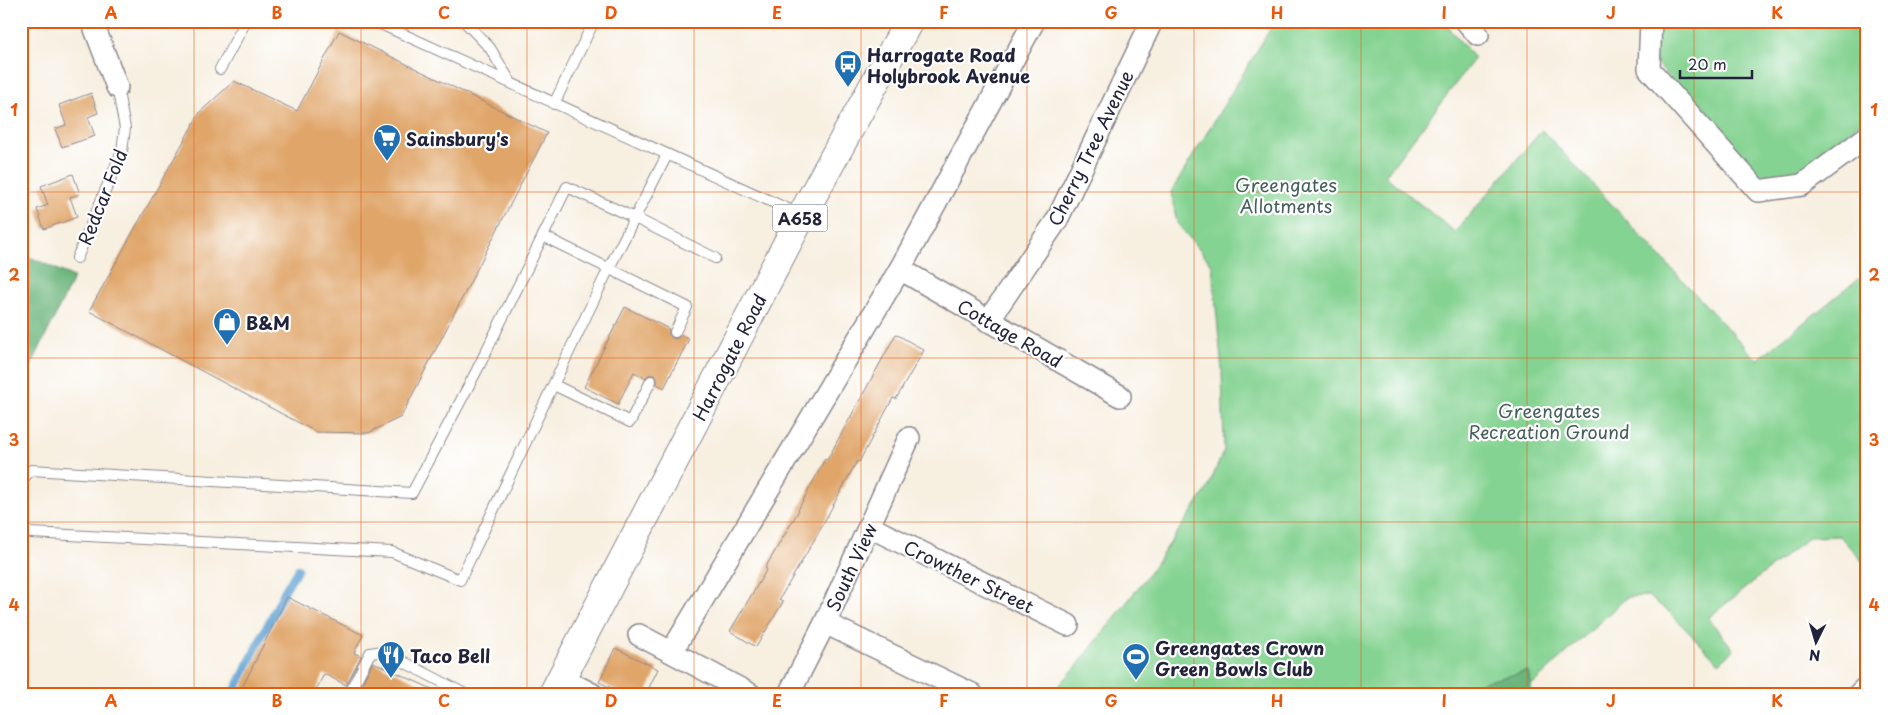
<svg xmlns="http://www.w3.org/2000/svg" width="1888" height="715" font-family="'Playpen Sans',sans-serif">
  <rect width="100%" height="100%" fill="#fff"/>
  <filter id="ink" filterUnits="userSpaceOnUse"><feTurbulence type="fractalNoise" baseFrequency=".02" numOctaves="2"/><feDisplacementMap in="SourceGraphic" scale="10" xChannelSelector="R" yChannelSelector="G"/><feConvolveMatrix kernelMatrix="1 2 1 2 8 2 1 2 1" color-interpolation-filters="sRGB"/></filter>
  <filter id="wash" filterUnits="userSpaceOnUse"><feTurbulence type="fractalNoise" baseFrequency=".0096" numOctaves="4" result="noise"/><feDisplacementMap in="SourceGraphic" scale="20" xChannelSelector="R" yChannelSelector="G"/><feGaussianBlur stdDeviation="1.12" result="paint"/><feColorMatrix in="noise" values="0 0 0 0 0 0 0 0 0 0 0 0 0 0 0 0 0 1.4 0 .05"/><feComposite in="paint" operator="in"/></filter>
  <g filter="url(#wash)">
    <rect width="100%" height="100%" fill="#f7efe0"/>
    <g fill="#85d392" stroke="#547a66">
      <polygon points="1275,21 1442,21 1475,58 1385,176 1455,232 1542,130 1757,360 1867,272 1867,567 1840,536 1809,537 1708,618 1734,650 1719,663 1669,612 1648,596 1627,597 1522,694 1051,694 1077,666 1148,575 1208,488 1224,450 1222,371 1212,265 1177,223 1171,192"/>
      <polygon points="1658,21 1852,21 1867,40 1867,117 1790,180 1759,185 1650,55"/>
    </g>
    <g fill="#6cb57c" stroke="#476c5c">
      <polygon points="21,253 74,277 21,387"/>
      <polygon points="1528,671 1532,694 1462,694 1483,682"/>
    </g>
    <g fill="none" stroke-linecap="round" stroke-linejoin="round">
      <polyline stroke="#5da0d1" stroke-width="8" points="233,694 285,590 298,569"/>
    </g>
    <g id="blocks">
      <g fill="#e0a569">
        <polygon points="339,31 547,133 401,417 368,433 316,432 89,311 200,112 234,81 297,111"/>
        <polygon points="91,93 98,113 88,117 95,136 62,147 55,129 66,125 59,105"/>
        <polygon points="73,174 80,194 70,197 77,217 44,229 37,209 48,205 41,186"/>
        <polygon points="625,307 669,329 668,333 672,338 676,339 681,335 689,339 664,388 657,384 657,378 654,375 648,375 645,378 634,372 618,404 584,387"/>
        <polygon points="896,334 924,350 896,399 893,398 859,462 857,461 816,537 779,600 783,602 756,647 730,631 767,569 765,568 799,510 798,510 825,459 827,460"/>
        <polygon points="287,597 363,635 354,653 361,656 346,685 324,674 314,694 239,694"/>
        <polygon points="615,648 658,669 646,694 624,694 599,682"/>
        <polygon points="373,662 443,694 363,694 358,691"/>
      </g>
    </g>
  </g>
  <g filter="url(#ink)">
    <use href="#blocks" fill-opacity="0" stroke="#8c888e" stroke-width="1"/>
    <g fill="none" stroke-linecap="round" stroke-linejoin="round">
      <defs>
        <g id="lane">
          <polyline points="374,21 801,215"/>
          <polyline points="464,21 490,48 511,83"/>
          <polyline points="220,69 246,21"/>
          <polyline points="554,104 594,21"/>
          <polyline points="543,236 687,307 675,332"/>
          <polyline points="77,258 122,151 125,128 117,87"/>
          <polyline points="554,385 630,422 651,381"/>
          <polyline points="21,481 31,470 412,493 477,370 567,187 635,218 715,258"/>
          <polyline points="21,528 31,533 392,552 460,580 609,268 667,155"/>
          <polyline points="349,694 370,653 383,651 465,694"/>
        </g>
        <g id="street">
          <polyline points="92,21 117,87"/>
          <polyline points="1466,21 1478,35"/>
          <polyline points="1651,21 1649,69 1758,191 1802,185 1867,137"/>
          <polyline points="900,269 1120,396"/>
          <polyline points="988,321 1057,220 1152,21"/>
          <polyline points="870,527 1068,625"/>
          <polyline points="825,623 972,694"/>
          <polyline points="639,635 750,694"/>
          <polyline points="672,651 900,269 1034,21"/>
          <polyline points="561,678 592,694"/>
          <polyline points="789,694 825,623 909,438"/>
          <polyline points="1859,694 1867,686"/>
        </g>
        <polyline id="highway" points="553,694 802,215 909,21"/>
      </defs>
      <use href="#lane" stroke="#8c888e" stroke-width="12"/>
      <use href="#street" stroke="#8c888e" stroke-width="24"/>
      <use href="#highway" stroke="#8c888e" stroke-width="30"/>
      <use href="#lane" stroke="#fff" stroke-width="10"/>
      <use href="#street" stroke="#fff" stroke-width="21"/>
      <use href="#highway" stroke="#fff" stroke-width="28"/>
    </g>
  </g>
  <path fill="none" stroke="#e8590c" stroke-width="1" stroke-opacity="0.55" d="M194 21V694M361 21V694M527 21V694M694 21V694M861 21V694M1027 21V694M1194 21V694M1361 21V694M1527 21V694M1694 21V694M21 192H1867M21 358H1867M21 522H1867"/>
  <defs>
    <symbol id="bus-pin" viewBox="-11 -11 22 30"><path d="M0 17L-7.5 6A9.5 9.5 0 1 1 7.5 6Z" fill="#1f6fb2" stroke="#fff"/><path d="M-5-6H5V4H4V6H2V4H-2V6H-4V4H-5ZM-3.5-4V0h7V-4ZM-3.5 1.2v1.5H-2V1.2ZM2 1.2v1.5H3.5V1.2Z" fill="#fff"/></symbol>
    <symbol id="supermarket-pin" viewBox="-11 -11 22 30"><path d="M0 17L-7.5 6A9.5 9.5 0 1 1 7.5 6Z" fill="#1f6fb2" stroke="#fff"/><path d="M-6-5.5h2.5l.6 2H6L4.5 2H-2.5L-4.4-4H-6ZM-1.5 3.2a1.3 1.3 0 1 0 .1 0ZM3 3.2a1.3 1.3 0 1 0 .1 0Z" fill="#fff"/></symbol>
    <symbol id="shop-pin" viewBox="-11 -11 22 30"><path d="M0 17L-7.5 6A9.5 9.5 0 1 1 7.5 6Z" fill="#1f6fb2" stroke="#fff"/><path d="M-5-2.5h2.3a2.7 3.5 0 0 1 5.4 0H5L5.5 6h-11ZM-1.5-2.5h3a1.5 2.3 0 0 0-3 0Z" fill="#fff"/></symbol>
    <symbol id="restaurant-pin" viewBox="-11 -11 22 30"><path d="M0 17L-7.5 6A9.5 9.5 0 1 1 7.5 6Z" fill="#1f6fb2" stroke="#fff"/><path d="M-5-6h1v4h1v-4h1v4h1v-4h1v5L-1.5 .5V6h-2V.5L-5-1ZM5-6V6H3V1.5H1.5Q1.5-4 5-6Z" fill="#fff"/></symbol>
    <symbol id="stadium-pin" viewBox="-11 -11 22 30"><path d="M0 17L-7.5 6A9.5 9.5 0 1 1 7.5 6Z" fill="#1f6fb2" stroke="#fff"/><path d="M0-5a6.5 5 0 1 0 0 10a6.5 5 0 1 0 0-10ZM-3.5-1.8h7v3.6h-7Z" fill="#fff"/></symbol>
  </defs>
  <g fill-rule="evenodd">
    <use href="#bus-pin" x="832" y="48" width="32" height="43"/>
    <use href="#supermarket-pin" x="371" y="122" width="32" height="43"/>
    <use href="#shop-pin" x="211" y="306" width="32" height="43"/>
    <use href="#restaurant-pin" x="375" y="639" width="32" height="43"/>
    <use href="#stadium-pin" x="1120" y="641" width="32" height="43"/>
  </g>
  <g text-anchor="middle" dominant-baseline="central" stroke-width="4.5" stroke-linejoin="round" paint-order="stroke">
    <rect fill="#fff" stroke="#646476" stroke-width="1" x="772.5" y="204.5" width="55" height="27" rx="4"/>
    <g font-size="16" font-weight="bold" fill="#22223b">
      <text x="800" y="218">A658</text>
    </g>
    <g font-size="18" font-weight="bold" fill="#22223b" stroke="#fff" text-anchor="start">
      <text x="867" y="54">Harrogate Road<tspan x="867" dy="21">Holybrook Avenue</tspan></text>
      <text x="406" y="138">Sainsbury's</text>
      <text x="246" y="322">B&amp;M</text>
      <text x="1155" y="647">Greengates Crown<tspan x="1155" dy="21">Green Bowls Club</tspan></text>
      <text x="410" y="655">Taco Bell</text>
    </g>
    <g font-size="18" fill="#22223b" stroke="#fff">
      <text transform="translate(1090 148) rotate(-64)">Cherry Tree Avenue</text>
      <text transform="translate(102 197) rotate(-68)">Redcar Fold</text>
      <text transform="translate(1010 333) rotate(30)">Cottage Road</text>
      <text transform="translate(729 357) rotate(-63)">Harrogate Road</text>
      <text transform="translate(851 567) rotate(-65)">South View</text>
      <text transform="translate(969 576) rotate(26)">Crowther Street</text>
    </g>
    <g font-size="18" fill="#456059" stroke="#fff">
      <text x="1286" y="184">Greengates<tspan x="1286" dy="21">Allotments</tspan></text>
      <text x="1549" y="410">Greengates<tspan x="1549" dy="21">Recreation Ground</tspan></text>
    </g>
  </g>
  <rect width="1888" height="715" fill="none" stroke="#fff" stroke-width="55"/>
  <g transform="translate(1816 642) rotate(185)" stroke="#ffffff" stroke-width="4" paint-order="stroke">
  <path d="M0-4L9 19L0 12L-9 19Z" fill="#22223b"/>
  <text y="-8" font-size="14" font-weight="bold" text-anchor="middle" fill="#22223b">N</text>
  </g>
  <path d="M1680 70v8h72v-8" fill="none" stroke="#22223b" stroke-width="2.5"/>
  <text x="1688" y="70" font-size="15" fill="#22223b" stroke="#ffffff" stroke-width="4" paint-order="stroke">20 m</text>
  <rect x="28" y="28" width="1832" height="660" fill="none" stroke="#e8590c" stroke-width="2"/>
  <g font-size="16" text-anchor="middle" font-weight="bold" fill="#e8590c">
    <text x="111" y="19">A</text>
    <text x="277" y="19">B</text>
    <text x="444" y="19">C</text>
    <text x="611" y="19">D</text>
    <text x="777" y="19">E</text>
    <text x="944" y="19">F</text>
    <text x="1111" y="19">G</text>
    <text x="1277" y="19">H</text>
    <text x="1444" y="19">I</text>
    <text x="1611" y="19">J</text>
    <text x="1777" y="19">K</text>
    <text x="14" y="116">1</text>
    <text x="1874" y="116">1</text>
    <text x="14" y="281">2</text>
    <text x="1874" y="281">2</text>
    <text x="14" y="446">3</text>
    <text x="1874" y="446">3</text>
    <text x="14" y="611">4</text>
    <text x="1874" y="611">4</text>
    <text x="111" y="707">A</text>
    <text x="277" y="707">B</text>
    <text x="444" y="707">C</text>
    <text x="611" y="707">D</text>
    <text x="777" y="707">E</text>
    <text x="944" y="707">F</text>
    <text x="1111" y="707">G</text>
    <text x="1277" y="707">H</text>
    <text x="1444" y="707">I</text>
    <text x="1611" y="707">J</text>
    <text x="1777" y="707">K</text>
  </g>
</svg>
